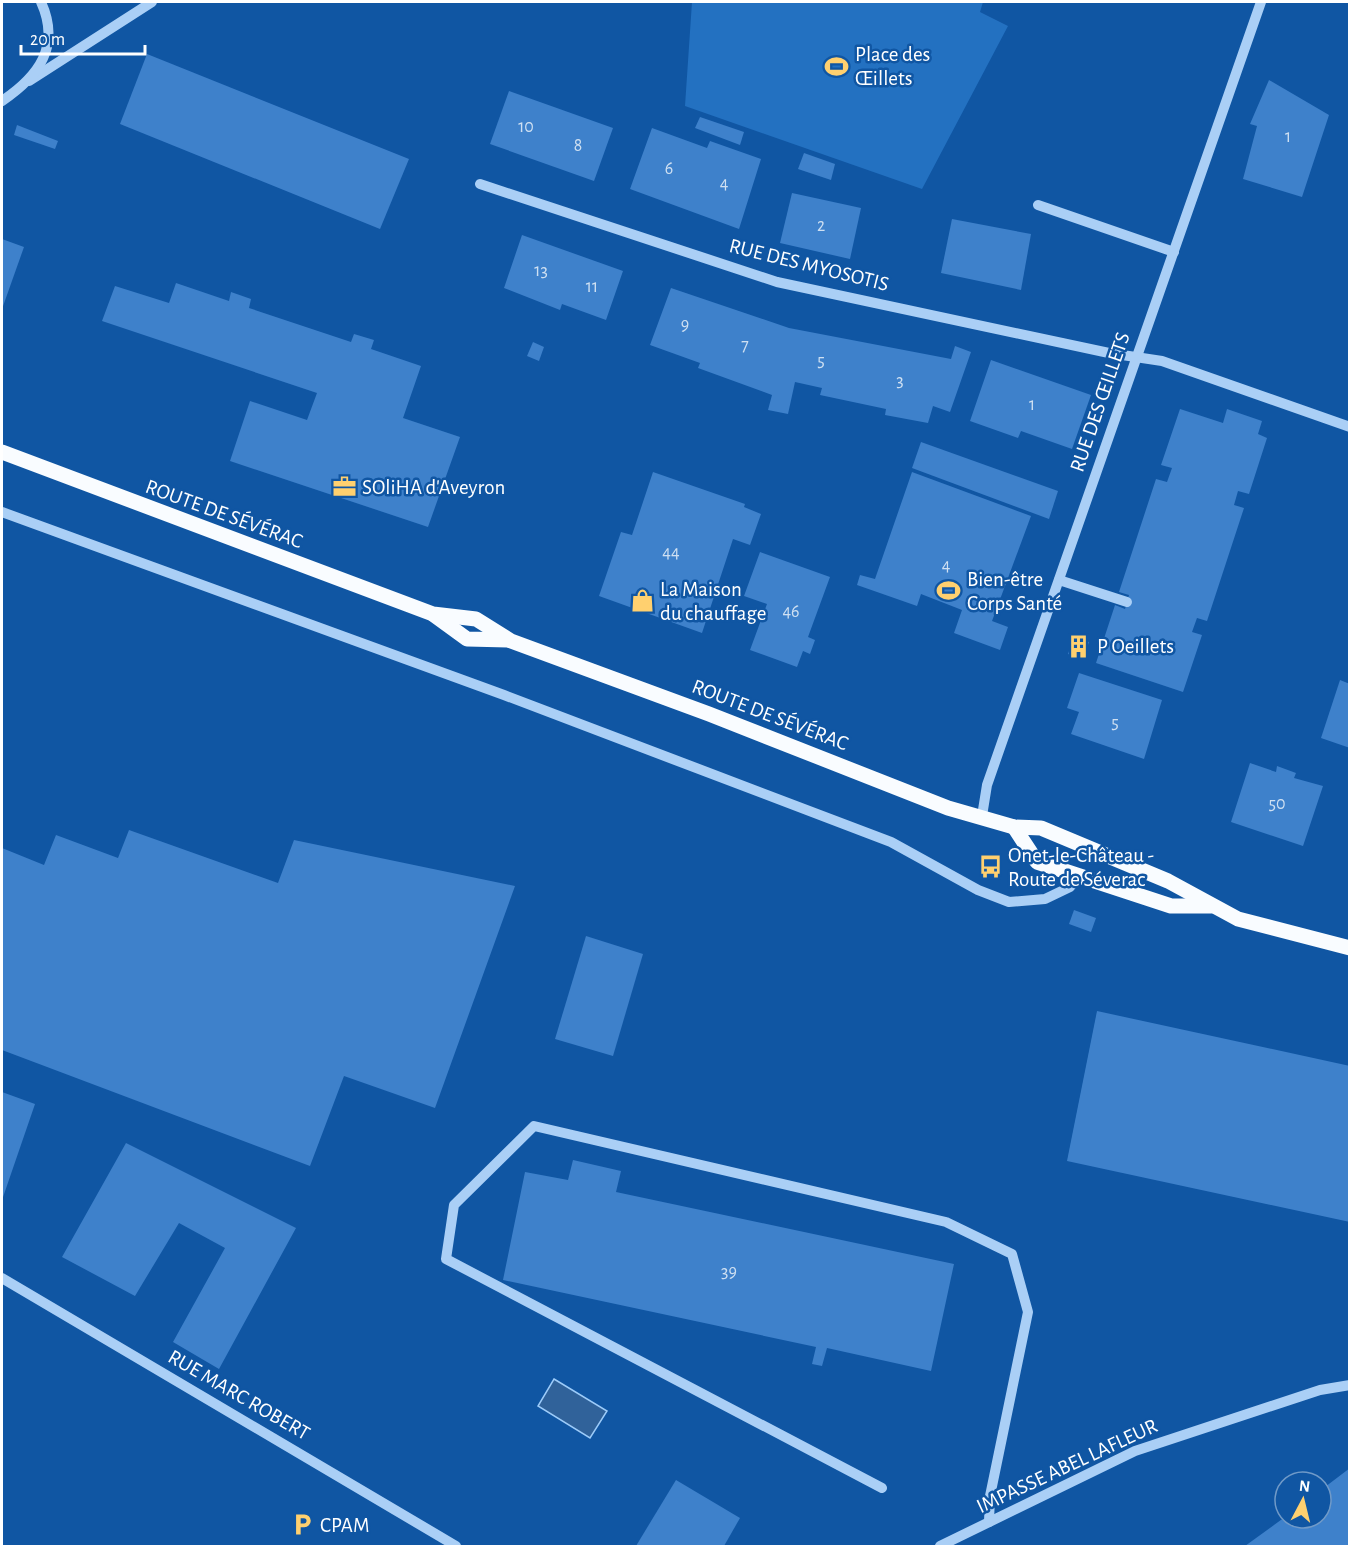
<svg xmlns="http://www.w3.org/2000/svg" width="1351" height="1548" font-family="'Alegreya Sans',sans-serif">
  <rect width="100%" height="100%" fill="#1056a3"/>
  <polygon fill="#2371c1" points="692,2 983,2 980,12 1008,26 922,189 685,106"/>
  <polygon fill="#30629a" stroke="#9ccbf9" stroke-width="1.5" points="554,1379 607,1411 590,1438 538,1406"/>
  <g fill="#3e81cb">
    <polygon points="147,54 409,159 380,229 120,124"/>
    <polygon points="1269,80 1329,115 1302,197 1243,179 1257,126 1250,124"/>
    <polygon points="509,91 613,128 594,181 490,144"/>
    <polygon points="700,117 744,132 740,145 695,128"/>
    <polygon points="17,125 58,141 55,149 14,135"/>
    <polygon points="652,128 707,148 710,141 761,159 739,229 630,189"/>
    <polygon points="804,153 835,164 831,180 798,169"/>
    <polygon points="792,193 861,208 850,259 780,243"/>
    <polygon points="952,219 1031,234 1021,290 941,273"/>
    <polygon points="522,235 623,271 606,320 562,304 560,310 504,288"/>
    <polygon points="2,239 24,247 2,309"/>
    <polygon points="176,283 229,301 231,292 251,299 249,308 351,342 354,334 374,340 371,349 421,366 403,418 460,437 428,527 230,461 250,401 307,420 317,393 102,321 115,286 169,303"/>
    <polygon points="671,288 789,328 951,359 955,346 971,352 950,412 933,406 928,423 885,415 886,409 820,395 822,388 795,382 788,414 768,410 772,395 698,368 700,363 650,345"/>
    <polygon points="533,342 544,347 539,361 527,356"/>
    <polygon points="991,360 1091,395 1072,449 1021,431 1018,438 970,421"/>
    <polygon points="1180,409 1223,423 1227,409 1262,421 1258,434 1267,438 1249,494 1238,491 1234,505 1244,508 1207,621 1197,618 1192,632 1202,635 1183,692 1096,663 1115,605 1125,609 1129,595 1119,592 1156,479 1167,482 1172,468 1161,465"/>
    <polygon points="921,442 1058,491 1049,519 912,468"/>
    <polygon points="653,472 745,504 744,507 761,514 750,545 733,539 702,633 599,596 621,532 632,535"/>
    <polygon points="912,472 1031,516 992,621 1008,627 1000,650 954,633 962,610 921,594 917,606 857,585 860,575 875,579"/>
    <polygon points="760,552 830,577 808,637 815,640 810,654 803,651 797,667 750,650 767,604 744,596"/>
    <polygon points="1074,637 1089,642 1083,659 1068,654"/>
    <polygon points="1079,673 1162,700 1144,759 1071,734 1079,712 1067,708"/>
    <polygon points="1340,680 1350,684 1350,748 1321,738"/>
    <polygon points="1250,763 1276,772 1277,766 1296,773 1294,778 1323,786 1303,846 1231,822"/>
    <polygon points="129,830 278,883 294,840 515,886 435,1108 344,1076 310,1166 2,1050 2,848 44,865 56,835 118,858"/>
    <polygon points="1074,910 1096,918 1091,932 1069,924"/>
    <polygon points="586,936 643,954 613,1056 555,1039"/>
    <polygon points="1097,1011 1350,1066 1350,1222 1067,1161"/>
    <polygon points="2,1092 35,1104 2,1200"/>
    <polygon points="126,1143 296,1228 219,1369 173,1342 225,1248 179,1223 135,1296 62,1257"/>
    <polygon points="573,1160 621,1171 616,1192 954,1264 931,1371 827,1348 822,1366 812,1364 816,1347 503,1280 525,1172 568,1180"/>
    <polygon points="1350,1468 1350,1546 1245,1546 1285,1517 1321,1518 1321,1490"/>
    <polygon points="676,1480 740,1518 724,1546 636,1546"/>
  </g>
  <g fill="none" stroke-linecap="round" stroke-linejoin="round">
    <g stroke="#aacff6" stroke-width="10">
      <polyline points="29,81 152,2"/>
      <path d="M2 101C39 76 61 46 41 2"/>
      <polyline points="480,184 777,282 1109,353 1162,361 1350,427"/>
      <polyline points="1038,205 1174,252"/>
      <polyline points="2,512 504,695 891,842 978,890 1009,902 1045,899 1070,887 1080,876"/>
      <polyline points="1059,580 1127,602"/>
      <polyline points="982,816 987,785 1261,2"/>
      <polyline points="2,1278 456,1546"/>
      <polyline points="882,1488 446,1259 454,1205 534,1126 946,1222 1012,1254 1028,1312 990,1496 989,1522"/>
      <polyline points="940,1546 1135,1451 1320,1390 1350,1385"/>
    </g>
    <g stroke="#f9fcff" stroke-width="15">
      <polyline points="2,452 433,614 476,619 511,641 709,714 948,808 1014,827 1041,828 1168,881 1238,919 1350,948"/>
      <polyline points="434,615 467,639 508,640"/>
      <polyline points="1014,827 1037,862 1171,906 1211,906"/>
    </g>
  </g>
  <defs>
    <symbol id="stadium-bare" viewBox="-9 -9 18 18"><path d="M0-5a6.5 5 0 1 0 0 10a6.5 5 0 1 0 0-10ZM-3.5-1.8h7v3.6h-7Z" fill="#ffd06f" stroke="#1056a3" stroke-width="2.5" paint-order="stroke"/></symbol>
    <symbol id="office-bare" viewBox="-9 -9 18 18"><path d="M-6-3h4V-5.5h4V-3h4V5H-6ZM-1-4.5V-3h2v-1.5ZM-6 0V1H6V0Z" fill="#ffd06f" stroke="#1056a3" stroke-width="2.5" paint-order="stroke"/></symbol>
    <symbol id="shop-bare" viewBox="-9 -9 18 18"><path d="M-5-2.5h2.3a2.7 3.5 0 0 1 5.4 0H5L5.5 6h-11ZM-1.5-2.5h3a1.5 2.3 0 0 0-3 0Z" fill="#ffd06f" stroke="#1056a3" stroke-width="2.5" paint-order="stroke"/></symbol>
    <symbol id="building-bare" viewBox="-9 -9 18 18"><path d="M-4-6H4V6H1V3H-1V6H-4ZM-2.5-4.3h1.7v1.8h-1.7ZM.8-4.3h1.7v1.8H.8ZM-2.5-1h1.7V.8h-1.7ZM.8-1h1.7V.8H.8Z" fill="#ffd06f" stroke="#1056a3" stroke-width="2.5" paint-order="stroke"/></symbol>
    <symbol id="bus-bare" viewBox="-9 -9 18 18"><path d="M-5-6H5V4H4V6H2V4H-2V6H-4V4H-5ZM-3.5-4V0h7V-4ZM-3.5 1.2v1.5H-2V1.2ZM2 1.2v1.5H3.5V1.2Z" fill="#ffd06f" stroke="#1056a3" stroke-width="2.5" paint-order="stroke"/></symbol>
    <symbol id="parking-bare" viewBox="-9 -9 18 18"><path d="M-3.5-5.5H1a3.5 3.5 0 0 1 0 7H-1V5.5H-3.5ZM-1-3.4V-.6H.8a1.4 1.4 0 0 0 0-2.8Z" fill="#ffd06f" stroke="#1056a3" stroke-width="2.5" paint-order="stroke"/></symbol>
  </defs>
  <g fill-rule="evenodd">
    <use href="#stadium-bare" x="820" y="50" width="33" height="33"/>
    <use href="#office-bare" x="328" y="470" width="33" height="33"/>
    <use href="#stadium-bare" x="932" y="574" width="33" height="33"/>
    <use href="#shop-bare" x="626" y="584" width="33" height="33"/>
    <use href="#building-bare" x="1062" y="630" width="33" height="33"/>
    <use href="#bus-bare" x="974" y="850" width="33" height="33"/>
    <use href="#parking-bare" x="286" y="1508" width="33" height="33"/>
  </g>
  <g text-anchor="middle" dominant-baseline="central" stroke-width="5" stroke-linejoin="round" paint-order="stroke">
    <g font-size="18" fill="#cfe0f2">
      <text x="526" y="127">10</text>
      <text x="1288" y="137">1</text>
      <text x="578" y="146">8</text>
      <text x="669" y="169">6</text>
      <text x="724" y="184">4</text>
      <text x="821" y="226">2</text>
      <text x="541" y="271">13</text>
      <text x="592" y="287">11</text>
      <text x="685" y="325">9</text>
      <text x="745" y="346">7</text>
      <text x="821" y="361">5</text>
      <text x="900" y="381">3</text>
      <text x="1032" y="405">1</text>
      <text x="671" y="553">44</text>
      <text x="946" y="566">4</text>
      <text x="791" y="612">46</text>
      <text x="1115" y="723">5</text>
      <text x="1277" y="804">50</text>
      <text x="729" y="1272">39</text>
    </g>
    <g font-size="21" fill="#fff" stroke="#1056a3" text-anchor="start">
      <text x="855" y="54">Place des<tspan x="855" dy="24">Œillets</tspan></text>
      <text x="362" y="487">SOliHA d'Aveyron</text>
      <text x="967" y="579">Bien-être<tspan x="967" dy="24">Corps Santé</tspan></text>
      <text x="660" y="589">La Maison<tspan x="660" dy="24">du chauffage</tspan></text>
      <text x="1097" y="646">P Oeillets</text>
      <text x="1008" y="855">Onet-le-Château -<tspan x="1008" dy="24">Route de Séverac</tspan></text>
      <text x="320" y="1525">CPAM</text>
    </g>
    <g font-size="21" fill="#fff" stroke="#1056a3">
      <text transform="translate(809 265) rotate(14)">RUE DES MYOSOTIS</text>
      <text transform="translate(1100 402) rotate(-71)">RUE DES ŒILLETS</text>
      <text transform="translate(224 514) rotate(20)">ROUTE DE SÉVÉRAC</text>
      <text transform="translate(770 715) rotate(21)">ROUTE DE SÉVÉRAC</text>
      <text transform="translate(239 1395) rotate(30)">RUE MARC ROBERT</text>
      <text transform="translate(1067 1466) rotate(-25)">IMPASSE ABEL LAFLEUR</text>
    </g>
  </g>
  <rect width="1351" height="1548" fill="none" stroke="#ffffff" stroke-width="6"/>
  <g transform="translate(1303 1500) rotate(7)"><circle r="28" fill="#1056a3" stroke="#709ac8" stroke-width="1.5"/>
  <path d="M0-4.5L10 22L0 15L-10 22Z" fill="#ffd06f"/>
  <text y="-9" font-size="16" font-weight="bold" text-anchor="middle" fill="#ffffff">N</text>
  </g>
  <path d="M21 45v9h124v-9" fill="none" stroke="#ffffff" stroke-width="3"/>
  <text x="30" y="45" font-size="18" fill="#ffffff" stroke="#1056a3" stroke-width="4.5" paint-order="stroke">20 m</text>
</svg>
